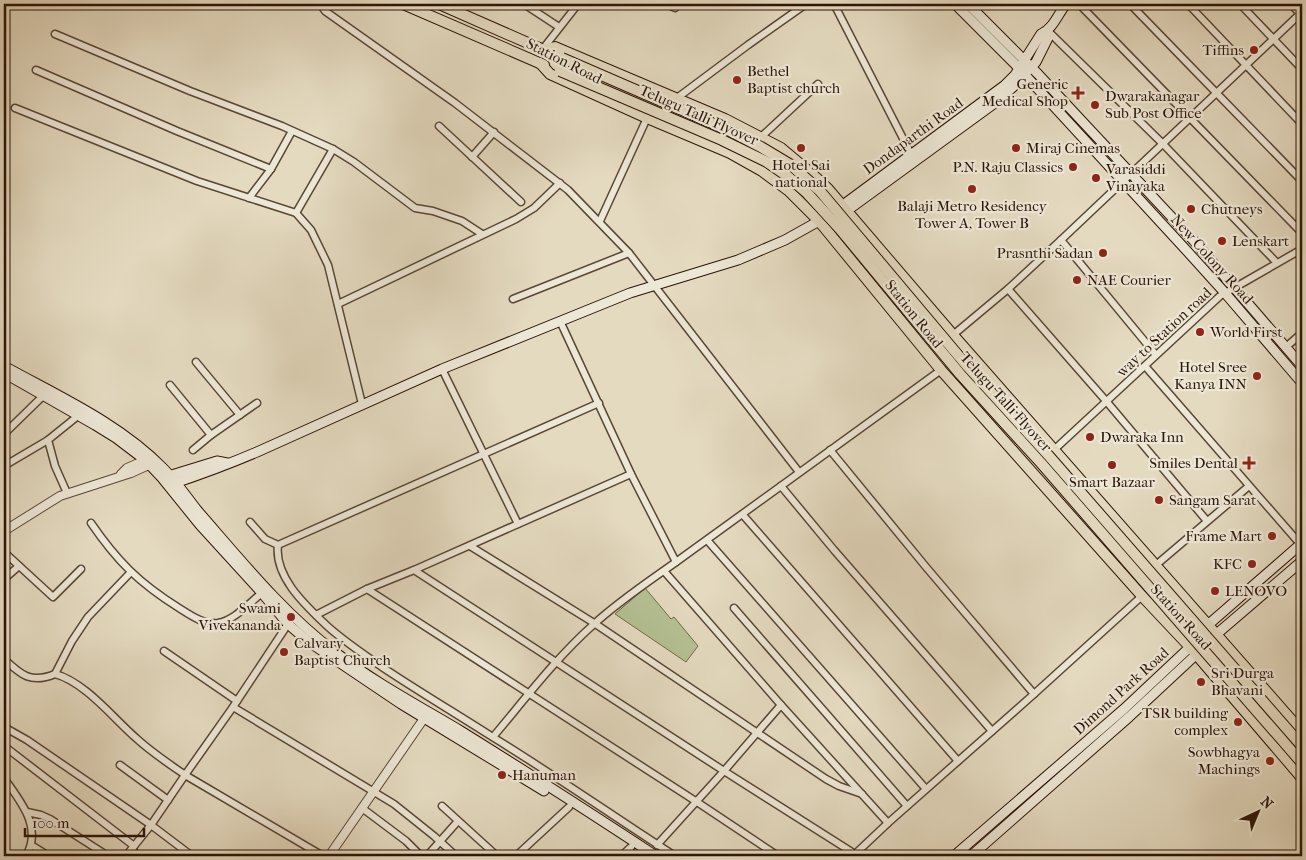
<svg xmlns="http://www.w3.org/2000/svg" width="1306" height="860" font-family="'IM FELL French Canon',serif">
  <rect width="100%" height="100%" fill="#e4dac0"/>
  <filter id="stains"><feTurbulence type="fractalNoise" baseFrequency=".004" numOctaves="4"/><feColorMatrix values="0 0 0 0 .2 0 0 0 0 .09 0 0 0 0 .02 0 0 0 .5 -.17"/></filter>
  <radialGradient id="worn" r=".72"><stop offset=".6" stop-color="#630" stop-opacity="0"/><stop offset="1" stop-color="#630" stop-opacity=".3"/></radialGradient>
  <polygon fill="#b4c092" stroke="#706a4c" points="645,588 671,619 674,617 698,646 686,662 615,614"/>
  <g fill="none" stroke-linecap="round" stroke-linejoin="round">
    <defs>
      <g id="minor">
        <polyline points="320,4 325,11 455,103 568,190 629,253 799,472"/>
        <polyline points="524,4 559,27"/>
        <polyline points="666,4 675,8"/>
        <polyline points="834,4 913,158"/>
        <polyline points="1079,4 1302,233"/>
        <polyline points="1130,4 1302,181"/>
        <polyline points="1188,4 1302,124"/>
        <polyline points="1240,4 1302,69"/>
        <polyline points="1291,4 1302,16"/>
        <polyline points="1048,31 1163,144 1277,263"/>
        <polyline points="55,34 190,91 282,126 333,149 354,162 415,208 433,211 462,221 482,234"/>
        <polyline points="542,50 578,4"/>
        <polyline points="36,70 177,131 271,169"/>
        <polyline points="677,98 748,45 806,4"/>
        <polyline points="15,108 197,181 296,213 311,230 328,265 362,404"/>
        <polyline points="439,126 521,202"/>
        <polyline points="761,137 818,84"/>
        <polyline points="472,157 494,132"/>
        <polyline points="249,198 271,169 292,131"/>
        <polyline points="296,213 333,149"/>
        <polyline points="600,221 647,118"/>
        <polyline points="1061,240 1302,12"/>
        <polyline points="1008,289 1061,240 1156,355"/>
        <polyline points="513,299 629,253"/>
        <polyline points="338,304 516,219 534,208 560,183"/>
        <polyline points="953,335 1008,289 1107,402 1207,521"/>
        <polyline points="1286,347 1302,333"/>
        <polyline points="196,362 240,415"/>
        <polyline points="1145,366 1301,545"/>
        <polyline points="442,369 518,524"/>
        <polyline points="170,385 211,435"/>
        <polyline points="4,434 46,393"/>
        <polyline points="1055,449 1220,296 1302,249"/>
        <polyline points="193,450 211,435 257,403"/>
        <polyline points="830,450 926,567 1034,694"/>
        <polyline points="4,466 48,440"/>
        <polyline points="631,474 414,570 724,771 657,845"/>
        <polyline points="781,486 834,550 992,731"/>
        <polyline points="67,493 55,466 48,440 79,415"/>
        <polyline points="743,515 958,761"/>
        <polyline points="250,522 265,539 278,545 599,403"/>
        <path d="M91 523C117 561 139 583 179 608 190 615 204 625 218 623 235 620 249 603 262 593"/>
        <polyline points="707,540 926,789"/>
        <path d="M278 545C274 576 304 604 325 624 342 640 362 653 382 667 418 691 455 713 491 736 553 774 613 816 675 856"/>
        <polyline points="470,546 594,623 826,779 839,786 862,794"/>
        <polyline points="4,552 53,597 81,569"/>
        <polyline points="676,562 941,370"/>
        <polyline points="1156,565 1249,486"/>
        <polyline points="664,571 781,705 888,823"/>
        <polyline points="4,579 19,566"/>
        <polyline points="367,589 697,802 778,856"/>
        <polyline points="734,608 907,806"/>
        <polyline points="316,615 367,589 414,570"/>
        <polyline points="164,651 237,701"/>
        <path d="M4 659C21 675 31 684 55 674 85 682 113 718 136 738 151 752 168 763 185 775L233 707 288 624"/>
        <polyline points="55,674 72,641 88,617 130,573"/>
        <polyline points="781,705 724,771 855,854"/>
        <polyline points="233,707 394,804 434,836 456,856"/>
        <polyline points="4,727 27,740 151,825 192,856"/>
        <polyline points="4,735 6,727"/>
        <path d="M493 737C525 699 556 658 593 625 619 601 648 582 676 562L631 474 560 321"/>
        <polyline points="4,746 134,846"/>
        <polyline points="120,765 168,800"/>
        <path d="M4 778C20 801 43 827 26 856"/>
        <polyline points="442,806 497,856"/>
        <polyline points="362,808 406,841 421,856"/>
        <polyline points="27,812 41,815 50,819 108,856"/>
        <polyline points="31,845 49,856"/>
        <polyline points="131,850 140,856"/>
        <polyline points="126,856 151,825 185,775 323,856"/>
        <polyline points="427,856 458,821"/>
        <polyline points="516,856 569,807"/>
        <polyline points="621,856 631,847"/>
        <polyline points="853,856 888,823 1034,694 1142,596"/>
      </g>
      <g id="tertiary">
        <polyline points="121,474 127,468 150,458"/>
        <polyline points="4,531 60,496 131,473 153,463"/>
        <polyline points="329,856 427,714"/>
      </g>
      <g id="secondary">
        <polyline points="955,4 1014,63 1187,251 1225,293 1302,383"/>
        <polyline points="968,4 1038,74 1194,241 1302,366"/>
        <path d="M844 207 847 202 1005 85 1015 75 1041 34C1053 29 1058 14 1066 4"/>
        <polyline points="844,207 852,207 992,105 1013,87 1036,62 1048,38 1048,31"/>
        <path d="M4 366C58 396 119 423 163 468 176 481 186 496 197 510 240 559 283 613 335 652 374 682 419 706 461 731 527 772 592 814 656 856"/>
        <polyline points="4,373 95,425 116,438 145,460 162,478 200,525 262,593 288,624 309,642 401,704 544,791"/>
        <polyline points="165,477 217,461 227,463"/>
        <path d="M172 484C202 474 229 464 257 452L442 369 630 293 738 260 785 240 819 221"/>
        <polyline points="1212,638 1302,561"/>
        <polyline points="954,856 1124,709 1190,647 1209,624 1302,543"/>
        <polyline points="971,856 1129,717 1201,650"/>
      </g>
      <g id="primary">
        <polyline points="403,4 544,65"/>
        <polyline points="439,4 562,58"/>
        <polyline points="542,50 555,47 725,119 781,148 812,174 828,189 953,335 1302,732"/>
        <polyline points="540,63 550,74 647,118 730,153 762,171 789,191 819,221 941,370 1142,596 1190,647 1302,778"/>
      </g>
    </defs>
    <use href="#minor" stroke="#5a4635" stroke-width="9"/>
    <use href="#tertiary" stroke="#5a4635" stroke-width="10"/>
    <use href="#secondary" stroke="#2c1407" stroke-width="11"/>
    <use href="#primary" stroke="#2c1407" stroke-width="12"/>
    <use href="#minor" stroke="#ede7d6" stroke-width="6"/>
    <use href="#tertiary" stroke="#ede7d6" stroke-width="8"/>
    <use href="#secondary" stroke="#ede7d6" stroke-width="9"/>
    <use href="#primary" stroke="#e4dac0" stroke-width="10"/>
    <defs>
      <g id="primary-bridge">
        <polyline points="562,58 728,130 761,147 791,165 820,191 968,367 1049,456 1302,746"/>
        <polyline points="560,71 722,140 767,162 786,175 807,193 840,229 960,374 1041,463 1302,763"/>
      </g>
    </defs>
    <use href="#primary-bridge" stroke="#2c1407" stroke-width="12" stroke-linecap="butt"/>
    <use href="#primary-bridge" stroke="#e4dac0" stroke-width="10"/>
  </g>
  <g fill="#8f2418" stroke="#ede7d6" stroke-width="2">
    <circle cx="1254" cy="50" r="5"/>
    <circle cx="737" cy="80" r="5"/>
    <path d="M1075.5 85.5h5v5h5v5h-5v5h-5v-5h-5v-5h5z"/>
    <circle cx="1095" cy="105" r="5"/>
    <circle cx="801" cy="148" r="5"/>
    <circle cx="1016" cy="148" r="5"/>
    <circle cx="1073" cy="167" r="5"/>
    <circle cx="1096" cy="178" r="5"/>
    <circle cx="972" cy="189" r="5"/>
    <circle cx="1191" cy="209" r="5"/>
    <circle cx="1222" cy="241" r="5"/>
    <circle cx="1103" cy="253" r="5"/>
    <circle cx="1077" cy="280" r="5"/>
    <circle cx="1200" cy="332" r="5"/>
    <circle cx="1257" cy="376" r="5"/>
    <circle cx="1090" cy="437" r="5"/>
    <path d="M1246.5 455.5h5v5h5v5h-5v5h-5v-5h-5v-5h5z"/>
    <circle cx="1112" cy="465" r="5"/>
    <circle cx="1159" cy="500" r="5"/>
    <circle cx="1272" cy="536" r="5"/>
    <circle cx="1252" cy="564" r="5"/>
    <circle cx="1215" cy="591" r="5"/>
    <circle cx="291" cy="617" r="5"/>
    <circle cx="284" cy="652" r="5"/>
    <circle cx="1201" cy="682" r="5"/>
    <circle cx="1238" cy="722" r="5"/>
    <circle cx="1270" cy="761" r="5"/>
    <circle cx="502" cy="775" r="5"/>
  </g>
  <g text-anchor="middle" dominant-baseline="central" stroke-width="4.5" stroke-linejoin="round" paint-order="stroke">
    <g font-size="15" fill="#2c1407" stroke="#ede7d6" text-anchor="start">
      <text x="1244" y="50" text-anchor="end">Tiffins</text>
      <text x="747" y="71">Bethel<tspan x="747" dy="17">Baptist church</tspan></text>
      <text x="1068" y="84" text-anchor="end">Generic<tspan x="1068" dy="17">Medical Shop</tspan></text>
      <text x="1105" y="96">Dwarakanagar<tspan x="1105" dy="17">Sub Post Office</tspan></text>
      <text x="1026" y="148">Miraj Cinemas</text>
      <text x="801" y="165" text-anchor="middle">Hotel Sai<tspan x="801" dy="17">national</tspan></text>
      <text x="1063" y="167" text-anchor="end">P.N. Raju Classics</text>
      <text x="1106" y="169">Varasiddi<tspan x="1106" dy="17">Vinayaka</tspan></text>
      <text x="972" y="206" text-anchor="middle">Balaji Metro Residency<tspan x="972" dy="17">Tower A, Tower B</tspan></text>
      <text x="1201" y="209">Chutneys</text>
      <text x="1232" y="241">Lenskart</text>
      <text x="1093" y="253" text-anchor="end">Prasnthi Sadan</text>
      <text x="1087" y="280">NAE Courier</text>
      <text x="1210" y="332">World First</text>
      <text x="1247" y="367" text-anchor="end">Hotel Sree<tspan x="1247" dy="17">Kanya INN</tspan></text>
      <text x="1100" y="437">Dwaraka Inn</text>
      <text x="1238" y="463" text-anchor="end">Smiles Dental</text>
      <text x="1112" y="482" text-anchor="middle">Smart Bazaar</text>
      <text x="1169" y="500">Sangam Sarat</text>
      <text x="1262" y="536" text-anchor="end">Frame Mart</text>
      <text x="1242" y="564" text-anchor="end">KFC</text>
      <text x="1225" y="591">LENOVO</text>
      <text x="281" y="608" text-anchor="end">Swami<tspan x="281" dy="17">Vivekananda</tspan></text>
      <text x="294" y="643">Calvary<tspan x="294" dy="17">Baptist Church</tspan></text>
      <text x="1211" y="673">Sri Durga<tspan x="1211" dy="17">Bhavani</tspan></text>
      <text x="1228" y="713" text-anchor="end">TSR building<tspan x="1228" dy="17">complex</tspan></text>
      <text x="1260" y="752" text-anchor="end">Sowbhagya<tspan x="1260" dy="17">Machings</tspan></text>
      <text x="512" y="775">Hanuman</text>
    </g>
    <g font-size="15" fill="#2c1407" stroke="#ede7d6">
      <text transform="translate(564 61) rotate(27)">Station Road</text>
      <text transform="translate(699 115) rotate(24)">Telugu Talli Flyover</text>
      <text transform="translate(913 136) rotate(-36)">Dondaparthi Road</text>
      <text transform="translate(1212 259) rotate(48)">New Colony Road</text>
      <text transform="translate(914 314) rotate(51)">Station Road</text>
      <text transform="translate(1164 332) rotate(-43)">way to Station road</text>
      <text transform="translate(1006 402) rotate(48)">Telugu Talli Flyover</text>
      <text transform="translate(1181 617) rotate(48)">Station Road</text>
      <text transform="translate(1121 691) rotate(-42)">Dimond Park Road</text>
    </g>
  </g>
  <rect width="1306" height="860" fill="none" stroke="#e4dac0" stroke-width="20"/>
  <rect x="5" y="5" width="1296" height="850" fill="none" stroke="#2c1407" stroke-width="2.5"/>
  <rect x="10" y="10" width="1286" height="840" fill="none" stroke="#2c1407"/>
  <g transform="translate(1258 812) rotate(44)" stroke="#ede7d6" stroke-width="4" paint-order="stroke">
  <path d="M0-4L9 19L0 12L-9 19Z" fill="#2c1407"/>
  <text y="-8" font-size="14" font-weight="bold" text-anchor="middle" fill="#2c1407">N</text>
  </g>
  <path d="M25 828v8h119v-8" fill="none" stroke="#2c1407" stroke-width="2.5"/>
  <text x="32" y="828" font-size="15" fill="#2c1407" stroke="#ede7d6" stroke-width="4" paint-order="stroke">100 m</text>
  <rect width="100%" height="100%" filter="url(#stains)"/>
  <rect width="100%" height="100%" fill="url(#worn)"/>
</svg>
